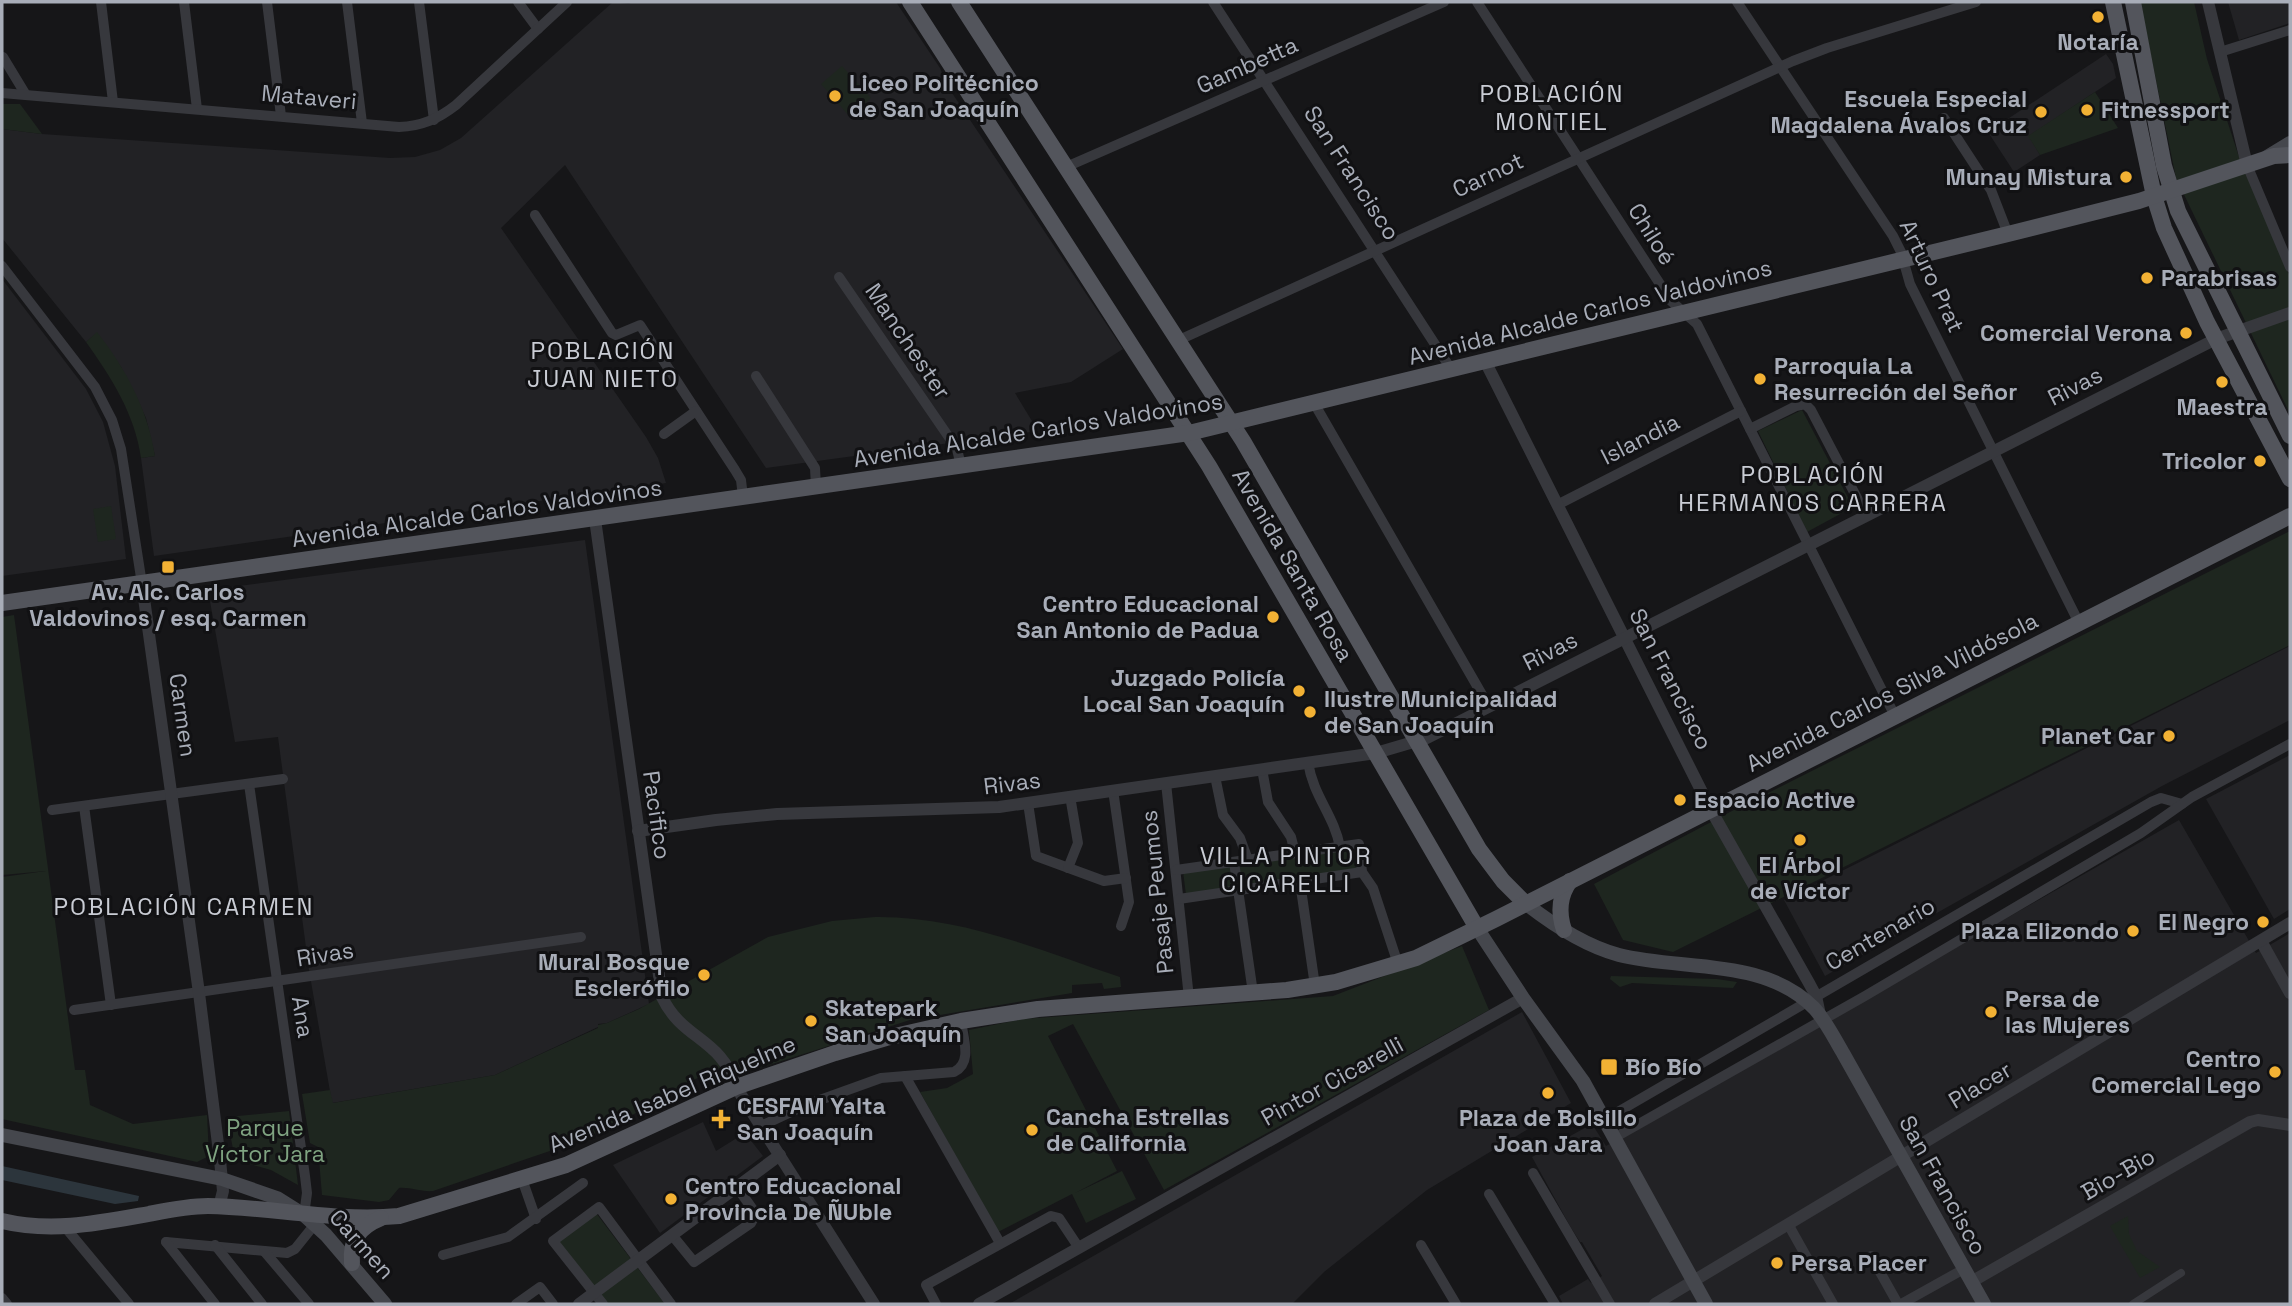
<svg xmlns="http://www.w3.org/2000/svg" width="2292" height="1306" font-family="'Space Grotesk',sans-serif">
  <rect width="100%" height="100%" fill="#161618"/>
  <g fill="#222225">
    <polygon points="613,2 629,4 632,2 896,2 940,68 948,87 1123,349 1071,382 1015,393 1038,431 766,468 565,165 501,228 646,437 658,458 666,483 154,556 141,458 155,456 146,418 121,367 97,333 86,342 2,238 2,129 42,134 390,158 415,157 440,150 461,138"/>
    <polygon points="2228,2 2290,2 2290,23 2239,40"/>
    <polygon points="2106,54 2113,64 2116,78 2029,136 2040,155 2014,172 1988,132"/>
    <polygon points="2,279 86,389 103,422 115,466 126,559 2,576"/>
    <polygon points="585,540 649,1004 607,1023 598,1024 598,1027 495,1075 332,1103 309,970 278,737 235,742 208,590"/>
    <polygon points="2290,646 2290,720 2162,786 1825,976 1784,900"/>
    <polygon points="2290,755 2290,909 2274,919 2206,799"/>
    <polygon points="2179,820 2256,953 2290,933 2290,1304 1563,1304 1559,1296 1588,1279 1591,1283 1602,1276 1582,1242 1580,1242 1570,1226 1532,1157 1592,1124 1606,1146"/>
    <polygon points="1522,1012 1571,1103 1427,1190 1324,1272 1292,1304 1009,1304"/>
    <polygon points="703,1122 716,1151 745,1133 763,1156 660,1233 613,1165"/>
  </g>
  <g fill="#1e261f">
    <polygon points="2140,2 2194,2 2207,59 2238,154 2290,277 2290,414 2176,178"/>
    <polygon points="842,66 871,98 850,117 821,84"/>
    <polygon points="2095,92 2118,128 2040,155 2028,136"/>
    <polygon points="2,104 20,104 42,134 2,129"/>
    <path d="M97 332C126 369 148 410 155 456L141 458C135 414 111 377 86 342Z"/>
    <polygon points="1802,410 1853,507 1807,532 1758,431"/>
    <polygon points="111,506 116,539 98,542 93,509"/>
    <polygon points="2290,531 2290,645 1673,952 1623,940 1594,884 1730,812"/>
    <polygon points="14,615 75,1070 85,1070 90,1105 133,1124 207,1115 209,1156 197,1162 2,1119 2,877 46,871 2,875 2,617"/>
    <polygon points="1357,846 1360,870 1186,895 1183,871"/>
    <path d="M875 917C961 916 1040 950 1120 977L1121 987 1104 989 1102 983 1072 985V993L910 1020 750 1071H745L713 1085 707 1074 682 1085 676 1093 582 1140 433 1191C420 1192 411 1187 399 1188L389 1200 379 1202 322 1195 318 1147 310 1143 302 1094 330 1090 333 1103 495 1075 598 1028V1025L607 1023 639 1009 768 937 832 921Z"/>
    <polygon points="1462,946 1489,1010 1164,1190 1073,1024 1048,1036 1117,1171 1075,1193 1122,1171 1136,1199 1086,1223 1072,1194 998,1232 920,1092 947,1088 973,1074 969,1030 1023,1019 1333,996"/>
    <polygon points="1611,976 1717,979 1737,982 1733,988 1632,983 1620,987 1610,979"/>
    <polygon points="289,1111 298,1185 271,1170 235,1160 227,1117"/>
    <polygon points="596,1213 665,1304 607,1304 556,1242"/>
    <polygon points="2128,1216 2129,1234 2137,1251 2160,1267 2140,1278 2110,1226"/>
  </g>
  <polygon fill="#2c353c" points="2,1166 139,1196 138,1201 115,1204 2,1180"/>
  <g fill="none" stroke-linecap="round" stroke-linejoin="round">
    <polyline stroke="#37383d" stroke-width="8" points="2133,1304 2181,1273"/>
    <g stroke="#37383d" stroke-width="10">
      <polyline points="101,2 113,102"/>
      <polyline points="184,2 197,109"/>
      <polyline points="267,2 281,116"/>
      <polyline points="347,2 362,123"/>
      <polyline points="419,2 434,120"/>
      <polyline points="518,2 538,29"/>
      <polyline points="1213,2 1451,369"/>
      <polyline points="1477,2 1671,301 1697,324 1895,716"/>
      <polyline points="1737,2 1893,236 1901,252 1910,284 2079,623"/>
      <polyline points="2220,52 2290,30"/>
      <polyline points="3,57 26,95"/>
      <path d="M2 93 399 127C422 126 438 119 456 105L567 2"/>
      <polyline points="1944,118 1991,190 2008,234"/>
      <polyline points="2247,165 2290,267"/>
      <polyline points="1066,167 1444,2"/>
      <polyline points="535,215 612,333 616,335 640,325 735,470 741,480 743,497"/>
      <polyline points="2,266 95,387 112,420 121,449 142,584"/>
      <polyline points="839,277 957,449 961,466"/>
      <polyline points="1179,340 1793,61 1827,48 1976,2"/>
      <polyline points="756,376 815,468 816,487"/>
      <polyline points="1314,403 1488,705"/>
      <polyline points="1750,429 1796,406 1805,404 1811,410 1866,515"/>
      <polyline points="664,434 696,411"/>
      <polyline points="1557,505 1741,411"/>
      <path d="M1308 762C1313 796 1334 815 1340 847"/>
      <polyline points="1262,769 1268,802 1291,837 1295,853"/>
      <polyline points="1215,776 1223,815 1240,838 1248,860"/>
      <polyline points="1166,783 1189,998"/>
      <polyline points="249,784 305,1176 307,1193 304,1215"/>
      <polyline points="1113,790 1129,902 1121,926"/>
      <polyline points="1028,803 1036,856 1104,881 1126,878"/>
      <polyline points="84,806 111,1005"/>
      <polyline points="52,810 283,779"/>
      <polyline points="1234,862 1253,993"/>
      <polyline points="1068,868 1078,843 1070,796"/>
      <polyline points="1176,870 1359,844 1362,872 1373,888 1398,964"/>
      <polyline points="1300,882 1315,986"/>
      <polyline points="1179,899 1362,872"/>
      <polyline points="74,1010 581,937"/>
      <polyline points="905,1076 1000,1243"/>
      <polyline points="1604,1120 2151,802 2161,798 2182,804"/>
      <path d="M761 1126 806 1105 881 1078 954 1072C973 1063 963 1038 961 1021"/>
      <polyline points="1614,1138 1865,996 2141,833 2192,797 2290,744"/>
      <polyline points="1533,1173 1610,1304"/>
      <polyline points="522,1179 536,1219"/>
      <polyline points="1489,1194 1555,1304"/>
      <polyline points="1788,1224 1833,1304"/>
      <polyline points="65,1227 129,1304"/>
      <polyline points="672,1235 694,1262 751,1223 756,1214 737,1187"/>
      <polyline points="166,1242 287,1253 295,1249 315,1224"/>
      <polyline points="166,1242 215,1304"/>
      <polyline points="215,1245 262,1304"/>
      <polyline points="1421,1245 1456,1304"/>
      <polyline points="264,1251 309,1304"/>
      <polyline points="443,1255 508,1237 583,1183"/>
      <polyline points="1871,1256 1898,1304"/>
      <polyline points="2,1298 7,1304"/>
      <polyline points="516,1304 540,1287 553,1304"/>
      <polyline points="603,1304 553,1241 599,1207 671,1304"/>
      <polyline points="936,1304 926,1285 1051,1216 1059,1218 1079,1248"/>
      <polyline points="1901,1304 1964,1269"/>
    </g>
    <g stroke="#37383d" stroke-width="12">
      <polyline points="2208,2 2247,165"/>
      <polyline points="1485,361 1711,810 1809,983 1816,996 1820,1015"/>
      <path d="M595 519 662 997C682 1040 722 1038 736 1087L874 1304"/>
      <polyline points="142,584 199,993 220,1160 223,1191 219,1207"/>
      <polyline points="638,831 716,820 777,814 999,807 1376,753 1427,738 2216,339 2290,313"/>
      <polyline points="2261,941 2290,993"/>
      <polyline points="1971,1282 2250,1122 2258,1120 2290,1125"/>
      <polyline points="579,1304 780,1155"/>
      <polyline points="979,1304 1523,998"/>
      <polyline points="1655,1304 2290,923"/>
    </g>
    <g stroke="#45474d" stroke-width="14">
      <polyline points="2267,157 2290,143"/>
      <path d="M1525 903C1553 925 1585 946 1619 955 1682 971 1764 957 1814 1008 1826 1021 1834 1038 1843 1053L1984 1304"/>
      <polyline points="1477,928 1523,998 1583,1081 1706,1304"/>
      <polyline points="2,1135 222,1179 277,1198 304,1215 326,1235 385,1304"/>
    </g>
    <g stroke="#53555c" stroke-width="16">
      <polyline points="910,2 1209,466 1477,928"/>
      <polyline points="959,2 1243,441 1479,849 1503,881 1525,903"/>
      <polyline points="2113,2 2154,196 2164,228 2207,322 2290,479"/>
      <polyline points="2133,2 2164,166 2178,211 2290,436"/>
      <polyline points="2,603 1189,433 2008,234 2139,201 2274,156 2290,155"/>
      <path d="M1564 930C1558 912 1559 896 1570 881"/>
      <path d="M2 1221C52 1233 99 1223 149 1214 169 1210 188 1206 208 1206 271 1207 335 1222 399 1216L566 1165 736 1087 835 1053 886 1038 961 1021 1038 1009 1287 990 1336 982 1416 958 1496 919 2290 516"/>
      <path d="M352 1263C350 1240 359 1227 381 1218"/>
    </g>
  </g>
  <g fill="#f2b134" stroke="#111113" stroke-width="2.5">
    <circle cx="2098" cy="17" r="7"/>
    <circle cx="835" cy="96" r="7"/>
    <circle cx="2087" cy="110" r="7"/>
    <circle cx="2041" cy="112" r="7"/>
    <circle cx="2126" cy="177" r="7"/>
    <circle cx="2147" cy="278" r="7"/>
    <circle cx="2186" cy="333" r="7"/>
    <circle cx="1760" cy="379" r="7"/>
    <circle cx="2222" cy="382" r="7"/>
    <circle cx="2260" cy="461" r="7"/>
    <rect x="161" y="560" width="14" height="14" rx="3.5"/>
    <circle cx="1273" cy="617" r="7"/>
    <circle cx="1299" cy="691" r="7"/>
    <circle cx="1310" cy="712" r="7"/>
    <circle cx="2169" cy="736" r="7"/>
    <circle cx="1680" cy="800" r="7"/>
    <circle cx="1800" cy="840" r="7"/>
    <circle cx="2263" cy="922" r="7"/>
    <circle cx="2133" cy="931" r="7"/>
    <circle cx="704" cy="975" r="7"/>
    <circle cx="1991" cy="1012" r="7"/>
    <circle cx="811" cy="1021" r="7"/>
    <rect x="1600" y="1058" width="18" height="18" rx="3.5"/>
    <circle cx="2275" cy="1072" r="7"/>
    <circle cx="1548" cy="1093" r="7"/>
    <path d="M717.5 1108.5h7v7h7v7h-7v7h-7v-7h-7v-7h7z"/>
    <circle cx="1032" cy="1130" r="7"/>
    <circle cx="671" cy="1199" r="7"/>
    <circle cx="1777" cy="1263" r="7"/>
  </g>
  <g text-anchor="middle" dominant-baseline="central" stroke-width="6" stroke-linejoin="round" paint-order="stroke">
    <g font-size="23" font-weight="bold" fill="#a8adb8" stroke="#111113" text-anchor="start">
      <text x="2098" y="42" text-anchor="middle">Notaría</text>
      <text x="849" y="83">Liceo Politécnico<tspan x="849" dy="26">de San Joaquín</tspan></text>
      <text x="2027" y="99" text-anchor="end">Escuela Especial<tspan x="2027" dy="26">Magdalena Ávalos Cruz</tspan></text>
      <text x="2101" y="110">Fitnessport</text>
      <text x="2112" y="177" text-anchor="end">Munay Mistura</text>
      <text x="2161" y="278">Parabrisas</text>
      <text x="2172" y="333" text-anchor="end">Comercial Verona</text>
      <text x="1774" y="366">Parroquia La<tspan x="1774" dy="26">Resurreción del Señor</tspan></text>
      <text x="2222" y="407" text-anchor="middle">Maestra</text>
      <text x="2246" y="461" text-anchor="end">Tricolor</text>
      <text x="168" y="592" text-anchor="middle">Av. Alc. Carlos<tspan x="168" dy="26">Valdovinos / esq. Carmen</tspan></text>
      <text x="1259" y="604" text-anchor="end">Centro Educacional<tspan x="1259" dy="26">San Antonio de Padua</tspan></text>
      <text x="1285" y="678" text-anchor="end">Juzgado Policía<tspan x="1285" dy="26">Local San Joaquín</tspan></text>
      <text x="1324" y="699">Ilustre Municipalidad<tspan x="1324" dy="26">de San Joaquín</tspan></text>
      <text x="2155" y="736" text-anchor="end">Planet Car</text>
      <text x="1694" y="800">Espacio Active</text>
      <text x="1800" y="865" text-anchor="middle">El Árbol<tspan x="1800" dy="26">de Víctor</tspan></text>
      <text x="2249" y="922" text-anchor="end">El Negro</text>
      <text x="2119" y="931" text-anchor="end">Plaza Elizondo</text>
      <text x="690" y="962" text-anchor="end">Mural Bosque<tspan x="690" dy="26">Esclerófilo</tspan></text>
      <text x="2005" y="999">Persa de<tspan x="2005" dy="26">las Mujeres</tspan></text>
      <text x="825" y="1008">Skatepark<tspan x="825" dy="26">San Joaquín</tspan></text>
      <text x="2261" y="1059" text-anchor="end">Centro<tspan x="2261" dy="26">Comercial Lego</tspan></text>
      <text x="1625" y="1067">Bío Bío</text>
      <text x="737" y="1106">CESFAM Yalta<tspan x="737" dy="26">San Joaquín</tspan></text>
      <text x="1046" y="1117">Cancha Estrellas<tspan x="1046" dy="26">de California</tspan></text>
      <text x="1548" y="1118" text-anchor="middle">Plaza de Bolsillo<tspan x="1548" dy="26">Joan Jara</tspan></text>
      <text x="685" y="1186">Centro Educacional<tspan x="685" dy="26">Provincia De ÑUble</tspan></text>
      <text x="1791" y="1263">Persa Placer</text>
    </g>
    <g font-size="23" fill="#a8adb8" stroke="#111113">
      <text transform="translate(1247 65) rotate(-24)">Gambetta</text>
      <text transform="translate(309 97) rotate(5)">Mataveri</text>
      <text transform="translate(1352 173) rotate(57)">San Francisco</text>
      <text transform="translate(1488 175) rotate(-25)">Carnot</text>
      <text transform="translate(1652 234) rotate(58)">Chiloé</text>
      <text transform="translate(1932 276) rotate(65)">Arturo Prat</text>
      <text transform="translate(1590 312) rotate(-14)">Avenida Alcalde Carlos Valdovinos</text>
      <text transform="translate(908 341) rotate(56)">Manchester</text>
      <text transform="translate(2075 386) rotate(-27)">Rivas</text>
      <text transform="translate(1038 430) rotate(-9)">Avenida Alcalde Carlos Valdovinos</text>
      <text transform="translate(1640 439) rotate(-27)">Islandia</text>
      <text transform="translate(477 513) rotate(-8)">Avenida Alcalde Carlos Valdovinos</text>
      <text transform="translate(1293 565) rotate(60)">Avenida Santa Rosa</text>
      <text transform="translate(1550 651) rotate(-27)">Rivas</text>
      <text transform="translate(1671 679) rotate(63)">San Francisco</text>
      <text transform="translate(1892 692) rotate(-27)">Avenida Carlos Silva Vildósola</text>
      <text transform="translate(183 715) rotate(82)">Carmen</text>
      <text transform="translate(1012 783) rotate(-7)">Rivas</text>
      <text transform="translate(657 815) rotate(82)">Pacifico</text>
      <text transform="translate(1157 892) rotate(-96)">Pasaje Peumos</text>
      <text transform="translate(1880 934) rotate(-30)">Centenario</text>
      <text transform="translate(325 954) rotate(-9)">Rivas</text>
      <text transform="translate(303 1017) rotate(81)">Ana</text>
      <text transform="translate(1332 1081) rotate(-29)">Pintor Cicarelli</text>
      <text transform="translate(1980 1085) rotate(-31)">Placer</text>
      <text transform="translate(672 1094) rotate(-23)">Avenida Isabel Riquelme</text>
      <text transform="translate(2118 1174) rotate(-30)">Bio-Bio</text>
      <text transform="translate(1943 1185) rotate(61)">San Francisco</text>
      <text transform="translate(362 1244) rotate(48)">Carmen</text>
    </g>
    <g font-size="23" fill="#7fa381" stroke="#111113">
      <text x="265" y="1128">Parque<tspan x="265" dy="26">Víctor Jara</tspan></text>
    </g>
    <g font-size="24" letter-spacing="2" fill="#c9ccd4" stroke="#111113">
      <text x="1552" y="93">POBLACIÓN<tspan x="1552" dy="28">MONTIEL</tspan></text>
      <text x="603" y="350">POBLACIÓN<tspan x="603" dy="28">JUAN NIETO</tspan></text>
      <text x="1813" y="474">POBLACIÓN<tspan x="1813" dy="28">HERMANOS CARRERA</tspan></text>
      <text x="1286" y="855">VILLA PINTOR<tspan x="1286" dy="28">CICARELLI</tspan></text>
      <text x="184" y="906">POBLACIÓN CARMEN</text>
    </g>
  </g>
  <rect width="2292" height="1306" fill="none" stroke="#a8adb8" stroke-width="7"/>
</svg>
